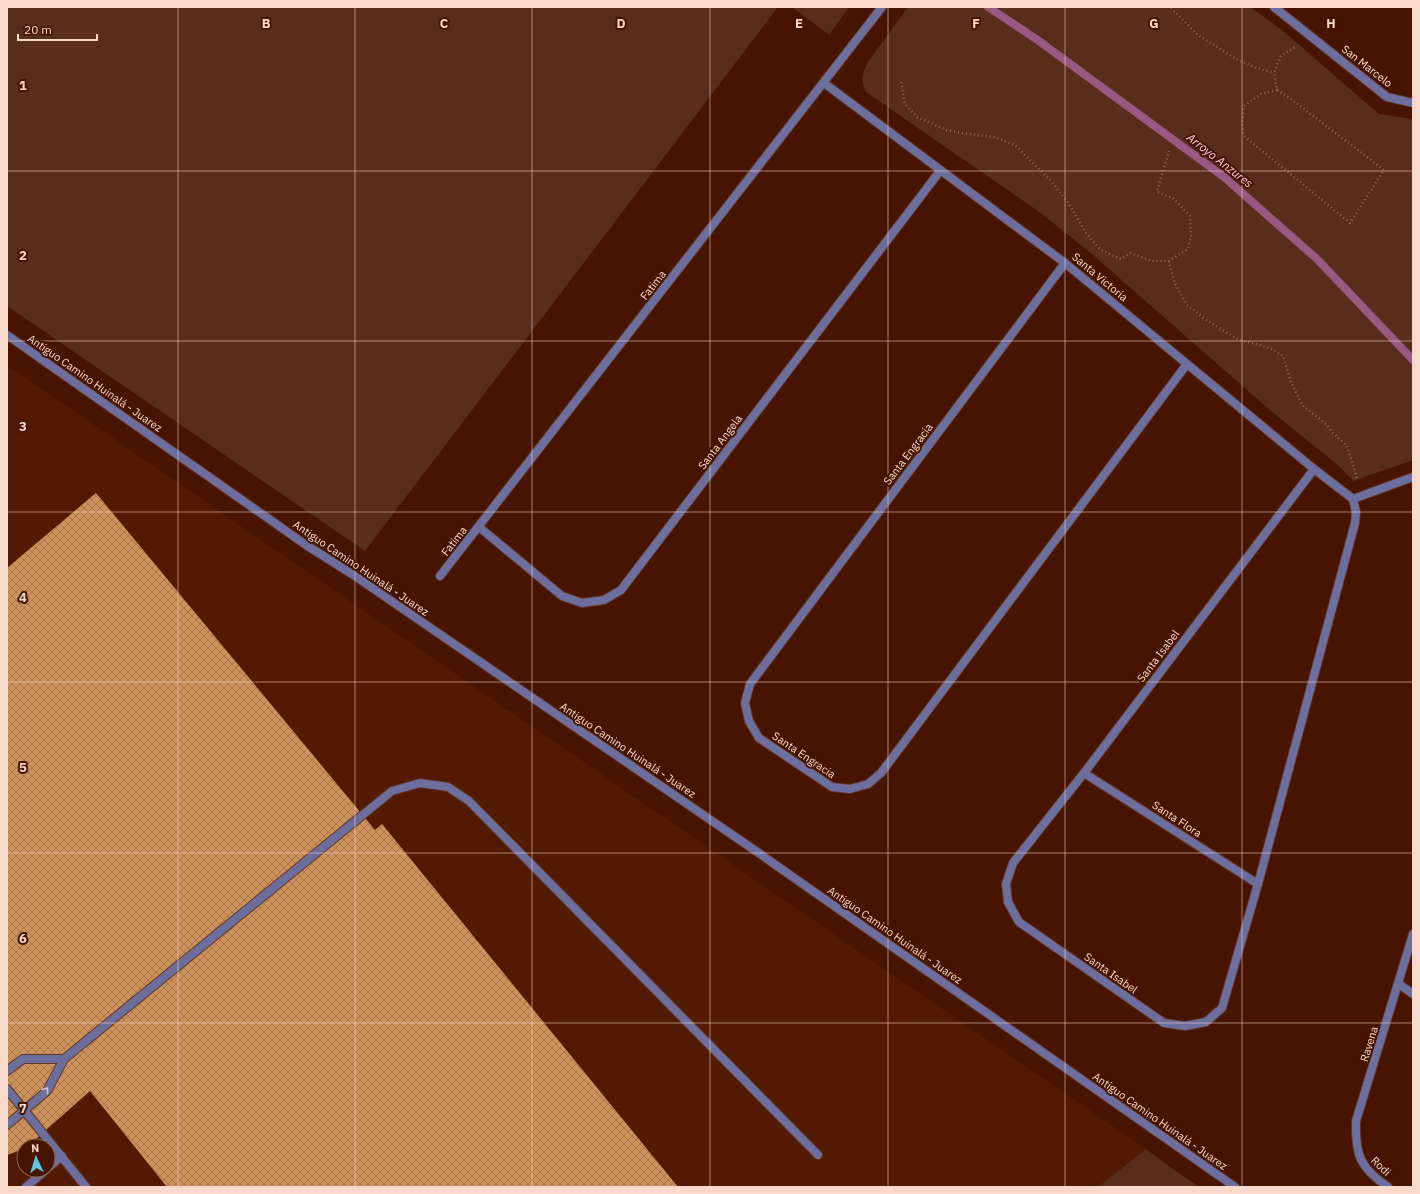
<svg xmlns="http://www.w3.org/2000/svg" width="1420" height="1194" font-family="'IBM Plex Sans',sans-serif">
  <defs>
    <pattern id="building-cross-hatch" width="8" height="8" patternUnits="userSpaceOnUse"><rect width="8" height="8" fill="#ce915a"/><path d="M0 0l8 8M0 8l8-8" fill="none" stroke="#a77952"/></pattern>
  </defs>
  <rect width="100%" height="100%" fill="#461400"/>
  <path fill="#521a02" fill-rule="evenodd" d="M7 365 1146 1149 1098 1187H7ZM24 1146H48V1170H24Z"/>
  <g fill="#582d1c">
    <polygon points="7,7 778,7 365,551 7,306"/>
    <polygon points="792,7 849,7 829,35"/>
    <path d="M908 7H1250L1282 30 1379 114 1413 119V460L1353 481 1340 467 1271 411 1093 255 1038 211 866 92C860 79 862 75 868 62Z"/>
    <polygon points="1146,1149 1173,1169 1199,1187 1098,1187"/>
  </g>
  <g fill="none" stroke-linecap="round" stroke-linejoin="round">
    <polyline stroke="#995882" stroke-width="8" points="988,7 1039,41 1224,177 1317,259 1413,360"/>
  </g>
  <polygon fill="url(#building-cross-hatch)" points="96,493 375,830 382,824 678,1187 167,1187 90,1091 28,1146 24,1146 24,1149 7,1155 7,568"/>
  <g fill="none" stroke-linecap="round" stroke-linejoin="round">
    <defs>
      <g id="service">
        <polyline points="7,1071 23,1059 64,1059"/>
        <polyline points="7,1089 86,1187"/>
        <polyline points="7,1125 47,1091 64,1059 392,791 420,783 448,787 469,801 818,1155"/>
        <polyline points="48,1168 62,1156"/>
        <polyline points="26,1187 46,1170"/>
      </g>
      <g id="minor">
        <polyline points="1274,7 1387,97 1413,103"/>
        <polyline points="824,83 1065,263 1314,469 1353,499"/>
        <polyline points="1065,263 750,684 745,703 749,721 759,738 832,787 850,789 868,784 881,773 1187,364"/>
        <polyline points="7,335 306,545 352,574 763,856 1235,1187"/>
        <polyline points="1314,469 1084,773 1013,863 1006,884 1008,902 1019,922 1164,1023 1185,1026 1206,1022 1222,1008 1258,884 1355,523 1356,512 1353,499"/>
        <polyline points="1353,499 1413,477"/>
        <polyline points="479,527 562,596 582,603 604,600 621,590 940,171"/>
        <polyline points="440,576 882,7"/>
        <polyline points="1084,773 1258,884"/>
        <polyline points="1399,984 1413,994"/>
        <path d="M1388 1187C1360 1168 1355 1155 1356 1121L1413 934"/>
      </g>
    </defs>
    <use href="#service" stroke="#633421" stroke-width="10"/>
    <use href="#minor" stroke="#633421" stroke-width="10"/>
    <g stroke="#936858" stroke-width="2.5" stroke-dasharray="1 3" stroke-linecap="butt">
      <polyline points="1171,8 1198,35 1238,60 1256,68 1274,73"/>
      <polyline points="901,82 905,104 917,117 946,130 961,133 994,137 1015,145 1052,182 1069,204 1086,233 1101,250 1121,259 1130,253 1152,261 1169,261 1188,249 1191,237 1190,216 1173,198 1157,192 1169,151"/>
      <polyline points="1277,90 1261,94 1244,106 1242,124 1244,136 1350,223 1384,170 1291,99 1277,90 1274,73 1281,56 1295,47"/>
      <polyline points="1169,261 1175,284 1187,305 1205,319 1237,339 1270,348 1283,356 1291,382 1302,405 1327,425 1333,433 1347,446 1357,478"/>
    </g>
    <use href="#service" stroke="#6c6f9e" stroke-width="8"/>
    <use href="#minor" stroke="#6c6f9e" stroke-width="8"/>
  </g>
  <defs><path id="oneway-chevron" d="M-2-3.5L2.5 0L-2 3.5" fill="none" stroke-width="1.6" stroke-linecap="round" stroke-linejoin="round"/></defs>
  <use stroke="#d6bec1" href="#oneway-chevron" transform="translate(46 1090) rotate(-52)"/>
  <path fill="none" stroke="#fad9cd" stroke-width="1" stroke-opacity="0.55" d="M178 7V1187M355 7V1187M532 7V1187M710 7V1187M888 7V1187M1065 7V1187M1242 7V1187M7 171H1413M7 341H1413M7 512H1413M7 682H1413M7 853H1413M7 1023H1413"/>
  <g text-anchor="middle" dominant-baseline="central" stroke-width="4" stroke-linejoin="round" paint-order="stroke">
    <g font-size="11" fill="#fad9cd" stroke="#461400">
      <text transform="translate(1367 66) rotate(38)">San Marcelo</text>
      <text transform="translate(1100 277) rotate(40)">Santa Victoria</text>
      <text transform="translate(653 285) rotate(-52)">Fatima</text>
      <text transform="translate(95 383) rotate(35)">Antiguo Camino Huinalá - Juarez</text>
      <text transform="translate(720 442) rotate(-53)">Santa Angela</text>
      <text transform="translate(908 454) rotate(-53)">Santa Engracia</text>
      <text transform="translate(454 541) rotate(-52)">Fatima</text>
      <text transform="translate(361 568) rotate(34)">Antiguo Camino Huinalá - Juarez</text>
      <text transform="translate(1158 656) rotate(-53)">Santa Isabel</text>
      <text transform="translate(628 750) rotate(34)">Antiguo Camino Huinalá - Juarez</text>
      <text transform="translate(804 755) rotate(34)">Santa Engracia</text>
      <text transform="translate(1177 819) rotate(33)">Santa Flora</text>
      <text transform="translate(895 935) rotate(35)">Antiguo Camino Huinalá - Juarez</text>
      <text transform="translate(1111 973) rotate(35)">Santa Isabel</text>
      <text transform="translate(1369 1044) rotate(-73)">Ravena</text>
      <text transform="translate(1160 1121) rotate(35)">Antiguo Camino Huinalá - Juarez</text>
      <text transform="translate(1381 1166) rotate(44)">Rodi</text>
    </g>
    <g font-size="12" font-style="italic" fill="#fdc4e7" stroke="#461400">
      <text transform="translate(1220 160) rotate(38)">Arroyo Anzures</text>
    </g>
  </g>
  <g font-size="13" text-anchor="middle" font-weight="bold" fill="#fad9cd" stroke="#461400" stroke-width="4" stroke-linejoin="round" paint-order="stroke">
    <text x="266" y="28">B</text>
    <text x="444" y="28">C</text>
    <text x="621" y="28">D</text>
    <text x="799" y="28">E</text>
    <text x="976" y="28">F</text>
    <text x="1154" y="28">G</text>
    <text x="1331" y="28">H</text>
    <text x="23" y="90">1</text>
    <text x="23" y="260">2</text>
    <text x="23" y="431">3</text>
    <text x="23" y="602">4</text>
    <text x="23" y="772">5</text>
    <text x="23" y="943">6</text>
    <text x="23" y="1113">7</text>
  </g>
  <rect width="1420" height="1194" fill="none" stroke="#fad9cd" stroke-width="16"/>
  <g transform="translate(36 1158) rotate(356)"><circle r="19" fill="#461400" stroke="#8e6352"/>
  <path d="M0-3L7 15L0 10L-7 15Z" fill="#5dc7e8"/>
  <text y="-6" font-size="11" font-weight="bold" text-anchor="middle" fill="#fad9cd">N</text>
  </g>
  <path d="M18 34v6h79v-6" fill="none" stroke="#fad9cd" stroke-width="2"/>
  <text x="24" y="34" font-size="12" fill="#fad9cd" stroke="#461400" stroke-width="3" paint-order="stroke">20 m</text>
</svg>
